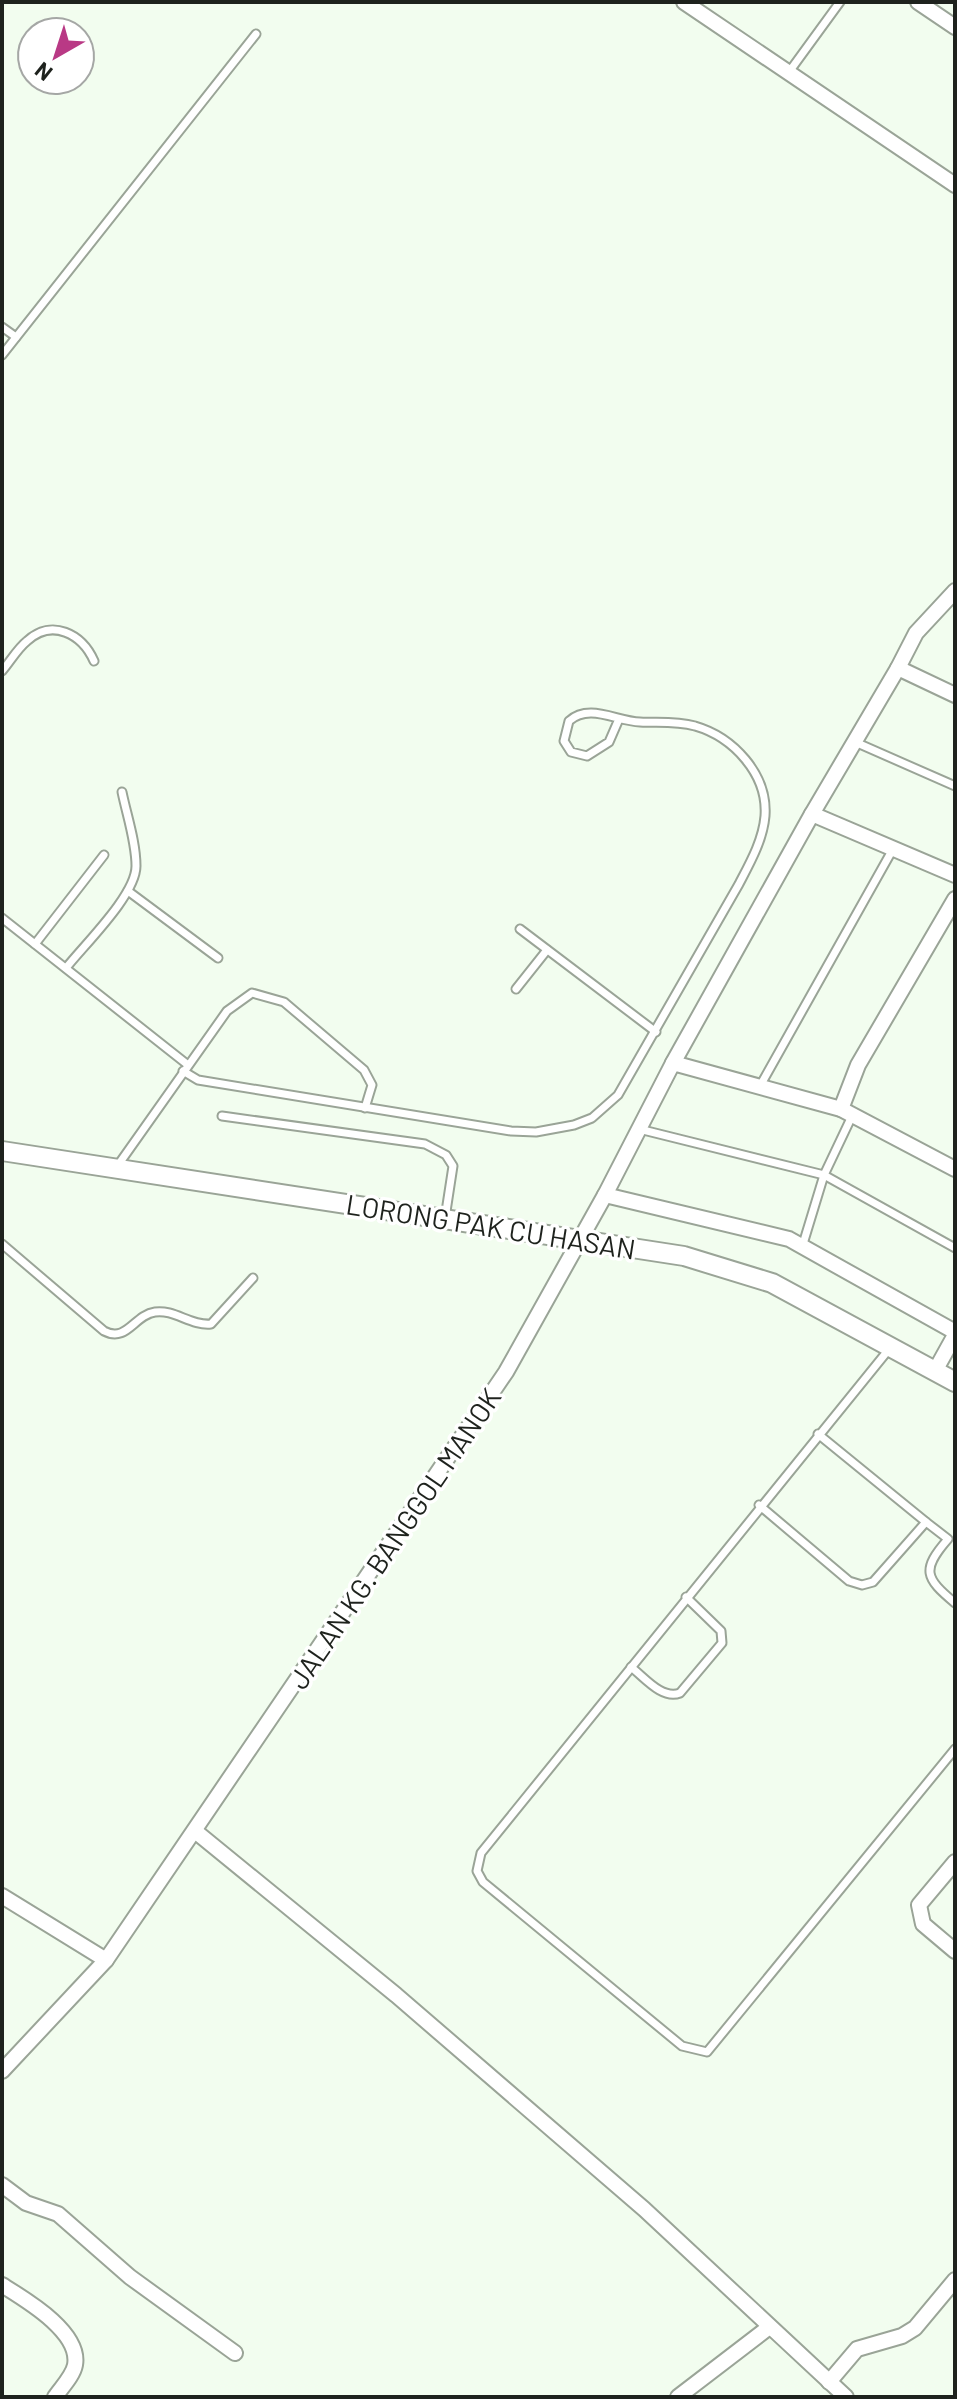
<svg xmlns="http://www.w3.org/2000/svg" width="957" height="2399" font-family="Barlow,sans-serif">
  <rect width="100%" height="100%" fill="#f2fdef"/>
  <g fill="none" stroke-linecap="round" stroke-linejoin="round">
    <defs>
      <g id="service">
        <polyline points="789,72 840,2"/>
        <polyline points="2,327 16,337"/>
        <polyline points="2,355 256,34"/>
        <path d="M2 671C10 662 17 649 27 641 52 618 82 634 94 661"/>
        <polyline points="855,742 955,786"/>
        <polyline points="128,891 218,958"/>
        <polyline points="2,918 188,1065"/>
        <polyline points="520,929 656,1032"/>
        <polyline points="35,944 104,855"/>
        <path d="M66 968C84 945 136 895 136 866 136 842 127 816 122 792"/>
        <polyline points="516,989 547,950"/>
        <path d="M183 1071 198 1080 511 1131 536 1132 574 1125 592 1118 618 1095 739 884C750 863 763 840 765 816 768 774 733 737 695 726 676 721 658 723 640 722 616 721 589 703 569 721L564 741 571 752 587 756 609 742 619 719"/>
        <polyline points="760,1086 893,849"/>
        <polyline points="222,1116 425,1144 446,1155 453,1166 445,1218"/>
        <polyline points="639,1129 824,1175 955,1248"/>
        <polyline points="116,1168 227,1011 252,993 284,1002 364,1070 372,1085 365,1108"/>
        <path d="M2 1244 104 1331C127 1343 134 1315 155 1312 174 1309 191 1326 211 1324L253 1278"/>
        <polyline points="803,1244 824,1175 852,1116"/>
        <polyline points="890,1348 481,1853 477,1871 483,1882 682,2046 707,2052 955,1749"/>
        <polyline points="759,1505 849,1581 862,1585 873,1582 926,1522 818,1434"/>
        <path d="M926 1522 948 1539C921 1570 925 1578 955 1603"/>
        <path d="M631 1667C644 1677 662 1700 680 1693L722 1643 721 1631 686 1597"/>
      </g>
      <g id="minor">
        <polyline points="684,2 955,185"/>
        <polyline points="918,2 955,27"/>
        <polyline points="898,668 916,633 955,591"/>
        <polyline points="812,814 898,668 955,695"/>
        <polyline points="673,1063 812,814 955,875"/>
        <polyline points="841,1109 858,1065 955,899"/>
        <polyline points="605,1195 673,1063 841,1109 955,1169"/>
        <polyline points="935,1371 955,1335"/>
        <polyline points="195,1831 396,1995 644,2209 846,2397"/>
        <polyline points="955,1862 919,1905 923,1924 955,1951"/>
        <polyline points="2,1896 106,1960"/>
        <polyline points="2,2071 106,1960 506,1372 605,1195 789,1239 955,1332"/>
        <polyline points="2,2185 26,2203 58,2214 130,2277 235,2353"/>
        <path d="M2 2285C26 2300 81 2332 75 2365 73 2376 61 2388 55 2397"/>
        <polyline points="829,2382 857,2349 902,2336 915,2328 955,2280"/>
        <polyline points="678,2397 768,2328"/>
      </g>
      <polyline id="tertiary" points="2,1151 684,1256 772,1283 955,1382"/>
    </defs>
    <use href="#service" stroke="#9aa497" stroke-width="11"/>
    <use href="#minor" stroke="#9aa497" stroke-width="18"/>
    <use href="#tertiary" stroke="#9aa497" stroke-width="22"/>
    <use href="#service" stroke="#fff" stroke-width="7"/>
    <use href="#minor" stroke="#fff" stroke-width="14"/>
    <use href="#tertiary" stroke="#fff" stroke-width="18"/>
  </g>
  <g text-anchor="middle" dominant-baseline="central" stroke-width="7" stroke-linejoin="round" paint-order="stroke">
    <g font-size="28" fill="#1e221d" stroke="#fff">
      <text transform="translate(491 1226) rotate(9)">LORONG PAK CU HASAN</text>
      <text transform="translate(394 1538) rotate(-56)">JALAN KG. BANGGOL MANOK</text>
    </g>
  </g>
  <rect width="957" height="2399" fill="none" stroke="#1e221d" stroke-width="8"/>
  <g transform="translate(56 56) rotate(219)"><circle r="38" fill="#ffffff" stroke="#a5a7a5" stroke-width="2"/>
  <path d="M0-6L14 30L0 20L-14 30Z" fill="#b93985"/>
  <text y="-12" font-size="22" font-weight="bold" text-anchor="middle" fill="#1e221d">N</text>
  </g>
</svg>
